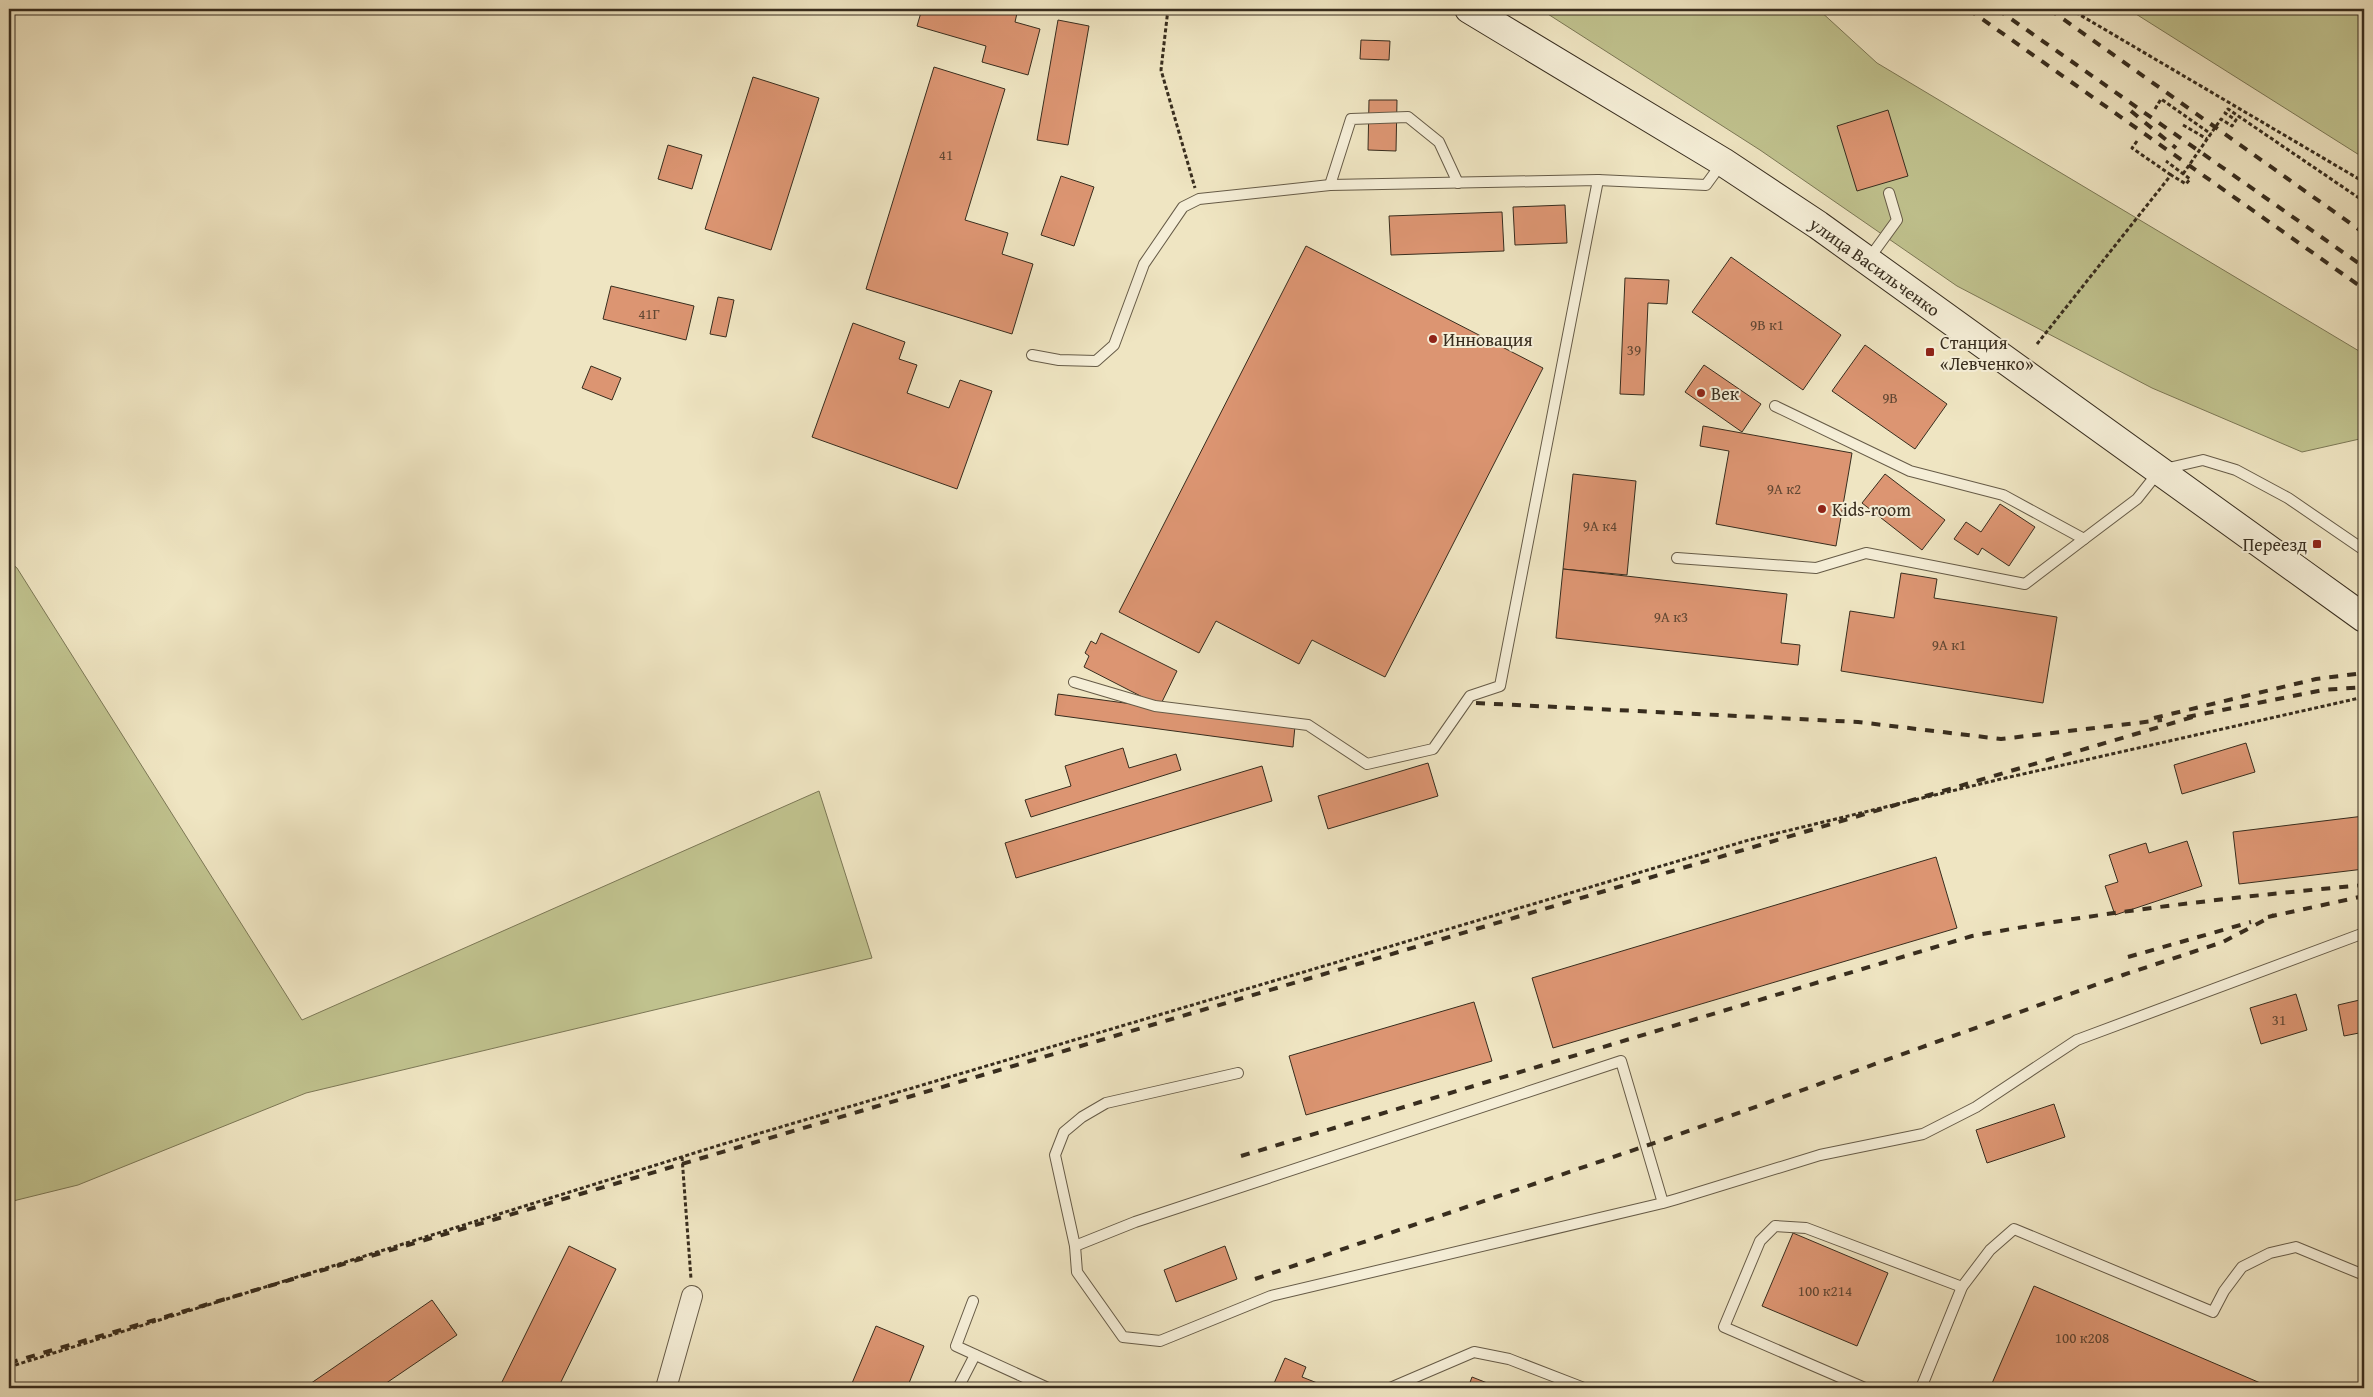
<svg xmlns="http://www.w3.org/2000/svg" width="2373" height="1397" font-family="'Gentium Book Plus',serif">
  <rect width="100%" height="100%" fill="#efe5c2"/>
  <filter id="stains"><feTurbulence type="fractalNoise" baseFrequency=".004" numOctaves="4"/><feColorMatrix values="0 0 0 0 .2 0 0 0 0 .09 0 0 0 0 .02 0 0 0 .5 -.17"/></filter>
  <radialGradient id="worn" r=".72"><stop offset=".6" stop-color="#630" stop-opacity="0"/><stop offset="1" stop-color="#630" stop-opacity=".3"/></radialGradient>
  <g fill="#c0c28e" stroke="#7c7856">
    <polygon points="1540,9 1818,9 1877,63 2364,354 2364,438 2302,452 2152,388 1957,286 1760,150"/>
    <polygon points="2128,9 2364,9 2364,158"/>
    <polygon points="9,561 17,568 302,1020 819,791 872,958 306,1093 78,1185 9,1202"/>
  </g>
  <g fill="#dc9572" stroke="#382d1e">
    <polygon points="922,9 1018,9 1015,22 1040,29 1028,75 982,62 986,46 917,26"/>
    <polygon points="1058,20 1089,26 1068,145 1037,140"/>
    <polygon points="1361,40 1390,41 1389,60 1360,59"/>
    <polygon points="934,67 1005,89 965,220 1008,233 1002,254 1033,264 1012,334 866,289"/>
    <polygon points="753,77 819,98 771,250 705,229"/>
    <polygon points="1369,100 1397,100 1396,151 1368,150"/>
    <polygon points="1888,110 1908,176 1857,191 1837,126"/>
    <polygon points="668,145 702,155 692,189 658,179"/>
    <polygon points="1061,176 1094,187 1074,246 1041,235"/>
    <polygon points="1565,205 1567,243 1515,245 1513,207"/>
    <polygon points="1502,212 1504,251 1391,255 1389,216"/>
    <polygon points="1306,246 1543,368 1385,677 1312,640 1299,664 1216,621 1199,653 1119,612"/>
    <polygon points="1731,257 1841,335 1803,390 1692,312"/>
    <polygon points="1625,278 1669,280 1667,304 1648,303 1644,395 1620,394"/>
    <polygon points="611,286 694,306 686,340 603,319"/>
    <polygon points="718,297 734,300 726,337 710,334"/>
    <polygon points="853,323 905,342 899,359 917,365 907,393 949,408 960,380 992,391 957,489 812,437"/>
    <polygon points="1865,345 1947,404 1915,449 1832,391"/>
    <polygon points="1704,365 1761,404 1742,432 1685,392"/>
    <polygon points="591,366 621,378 612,400 582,388"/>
    <polygon points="1703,426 1852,453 1836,546 1716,524 1729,451 1700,446"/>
    <polygon points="1573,474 1636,481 1627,575 1563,569"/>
    <polygon points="1885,474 1945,520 1922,550 1862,503"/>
    <polygon points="2000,504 2035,527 2009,566 1982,548 1978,555 1954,539 1966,522 1981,532"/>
    <polygon points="1563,569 1787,594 1781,643 1800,645 1798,665 1556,638"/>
    <polygon points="1901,573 1937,579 1934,598 2057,617 2043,703 1841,671 1850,611 1894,618"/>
    <polygon points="1101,633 1177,671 1160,706 1084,667 1089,656 1085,653 1091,641 1096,644"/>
    <polygon points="1058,694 1295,726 1293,747 1055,715"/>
    <polygon points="2246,743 2255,772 2182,794 2174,765"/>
    <polygon points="1123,748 1129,768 1176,754 1181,770 1031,817 1025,800 1071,786 1065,766"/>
    <polygon points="1428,763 1438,796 1328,829 1318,796"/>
    <polygon points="1262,766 1272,801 1016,878 1005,843"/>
    <polygon points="2364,816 2364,869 2239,884 2233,832"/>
    <polygon points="2187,841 2202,886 2115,915 2105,886 2118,882 2109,855 2146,843 2149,853"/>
    <polygon points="1936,857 1957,928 1553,1048 1532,978"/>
    <polygon points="2296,994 2307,1030 2261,1044 2250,1008"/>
    <polygon points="2364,999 2364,1032 2344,1036 2338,1005"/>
    <polygon points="1474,1002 1492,1061 1306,1115 1289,1056"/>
    <polygon points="2054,1104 2065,1137 1987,1163 1976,1130"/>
    <polygon points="1793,1233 1888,1273 1857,1346 1762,1306"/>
    <polygon points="569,1246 616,1269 558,1388 499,1388"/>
    <polygon points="1225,1246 1237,1279 1176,1302 1164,1270"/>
    <polygon points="2034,1286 2272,1388 1990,1388"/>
    <polygon points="432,1300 457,1335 379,1388 304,1388"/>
    <polygon points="876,1326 924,1346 907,1388 850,1388"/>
    <polygon points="1285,1358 1306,1367 1302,1377 1330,1388 1272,1388"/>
    <polygon points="1472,1377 1500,1388 1468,1388"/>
  </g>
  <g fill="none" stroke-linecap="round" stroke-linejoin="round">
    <defs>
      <g id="lane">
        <polyline points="1330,185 1351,119 1408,117 1439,142 1458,183"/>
        <polyline points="1868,260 1897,220 1889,193"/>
        <polyline points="1032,355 1059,360 1096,361 1114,345 1144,264 1183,207 1199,199 1330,185 1598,180 1706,185 1722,163"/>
        <polyline points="1775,406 1910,471 2003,495 2084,539 2137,499 2160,470 2203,460 2236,470 2288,498 2364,550"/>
        <polyline points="1677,558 1816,568 1866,553 2025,584 2084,539"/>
        <polyline points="1074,682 1155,706 1308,725 1367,764 1433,749 1470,696 1500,686 1598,180"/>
        <polyline points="1663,1203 1621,1061 1135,1222 1075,1246 1077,1272 1123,1337 1160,1341 1271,1296 1663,1203 1677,1199 1820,1155 1923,1134 1976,1107 2077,1040 2364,933"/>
        <polyline points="1075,1246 1055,1155 1064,1132 1082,1117 1106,1103 1238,1073"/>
        <polyline points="973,1301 956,1346 1048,1388"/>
        <polyline points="958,1388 975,1355"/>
        <polyline points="1390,1388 1474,1352 1509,1359 1584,1388"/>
        <polyline points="1865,1388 1724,1327 1760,1241 1775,1226 1806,1228 1962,1287"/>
        <polyline points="1921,1388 1962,1287 1990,1250 2014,1229 2213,1312 2224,1291 2242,1267 2270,1253 2296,1247 2364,1275"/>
      </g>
      <polyline id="street" points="666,1388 692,1296"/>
      <g id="secondary">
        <path id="s1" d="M1469 9 1723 162 1818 225 2364 618"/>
      </g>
    </defs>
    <use href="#lane" stroke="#665b47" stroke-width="12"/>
    <use href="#street" stroke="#665b47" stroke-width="22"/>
    <use href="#secondary" stroke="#382d1e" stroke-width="30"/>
    <g stroke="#382d1e" stroke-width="3" stroke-dasharray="4 2.5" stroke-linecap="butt">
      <polyline points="1168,9 1161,70 1195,188"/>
      <polyline points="2070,9 2364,182"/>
      <polyline points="2155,109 2161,99 2211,134"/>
      <polyline points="2183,125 2207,139"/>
      <polyline points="2137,141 2132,148 2171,175"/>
      <polyline points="2183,174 2221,119 2232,126 2236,120 2225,113 2228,109 2359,198 2364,199"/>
      <polyline points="2037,344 2171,175 2186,184 2190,179 2166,161"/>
      <polyline points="682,1157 691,1279"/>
      <polyline points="9,1367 720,1145 1749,840 2001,779 2364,697"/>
    </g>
    <use href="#lane" stroke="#f5eed7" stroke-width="10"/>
    <use href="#street" stroke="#f5eed7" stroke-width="20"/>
    <use href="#secondary" stroke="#f5eed7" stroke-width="28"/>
    <g stroke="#382d1e" stroke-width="4" stroke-dasharray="9 9" stroke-linecap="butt">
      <polyline points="1968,9 2364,289"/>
      <polyline points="1997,9 2364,267"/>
      <polyline points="2049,9 2364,233"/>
      <polyline points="2131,111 2176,148"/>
      <polyline points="1476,703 1858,722 2001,739 2162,720"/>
      <polyline points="2187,717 2323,690 2364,687"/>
      <polyline points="2154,718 2316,679 2364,673"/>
      <polyline points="2268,917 2364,896"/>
      <polyline points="2128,957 2251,922"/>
      <path d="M1241 1156 1972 936C2102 912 2232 897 2364 885"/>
      <polyline points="1255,1279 1666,1139 2123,975 2223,942 2274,915"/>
      <polyline points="9,1363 2193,717"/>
    </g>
  </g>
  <g fill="#8f2418" stroke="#f5eed7" stroke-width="2">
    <circle cx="1433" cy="339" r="5"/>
    <rect x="1925" y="347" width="10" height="10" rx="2.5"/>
    <circle cx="1701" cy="393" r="5"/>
    <circle cx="1822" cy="509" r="5"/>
    <rect x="2312" y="539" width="10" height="10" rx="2.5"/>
  </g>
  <g text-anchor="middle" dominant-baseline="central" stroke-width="4" stroke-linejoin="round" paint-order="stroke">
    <g font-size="15" fill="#614733">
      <text x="946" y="154">41</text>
      <text x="649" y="313">41Г</text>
      <text x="1767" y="324">9В к1</text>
      <text x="1634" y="349">39</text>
      <text x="1890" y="397">9В</text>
      <text x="1784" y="488">9А к2</text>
      <text x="1600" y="525">9А к4</text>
      <text x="1671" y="616">9А к3</text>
      <text x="1949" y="644">9А к1</text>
      <text x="2279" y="1019">31</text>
      <text x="1825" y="1290">100 к214</text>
      <text x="2082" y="1337">100 к208</text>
    </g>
    <g font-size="18" fill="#382d1e" stroke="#f5eed7">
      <text stroke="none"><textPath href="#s1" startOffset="481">улица Васильченко</textPath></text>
    </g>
    <g font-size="18" fill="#382d1e" stroke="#f5eed7" text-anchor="start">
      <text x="1443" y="339">Инновация</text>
      <text x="1940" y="342">Станция<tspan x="1940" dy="21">«Левченко»</tspan></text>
      <text x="1711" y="393">Век</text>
      <text x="1832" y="509">Kids-room</text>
      <text x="2307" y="544" text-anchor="end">Переезд</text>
    </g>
  </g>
  <rect width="2373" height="1397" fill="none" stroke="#efe5c2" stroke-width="30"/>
  <rect x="10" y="10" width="2353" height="1377" fill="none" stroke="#382d1e" stroke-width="2.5"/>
  <rect x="15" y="15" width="2343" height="1367" fill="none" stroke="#382d1e"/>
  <rect width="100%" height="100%" filter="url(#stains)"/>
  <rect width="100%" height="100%" fill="url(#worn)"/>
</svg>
